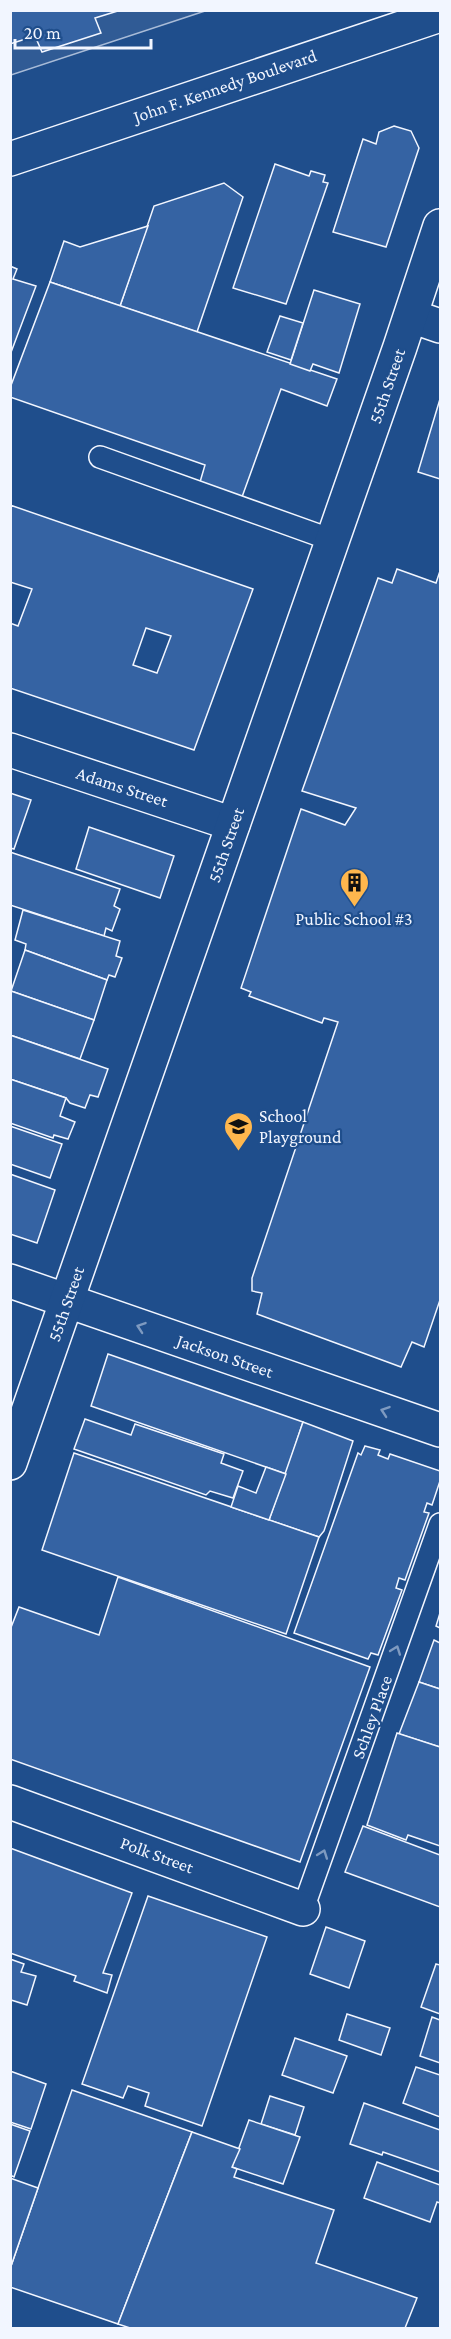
<svg xmlns="http://www.w3.org/2000/svg" width="451" height="2339" font-family="'Crimson Pro',serif">
  <rect width="100%" height="100%" fill="#1f4e8c"/>
  <polygon fill="#305b95" stroke="#a8bbd7" stroke-width="1.5" points="11,10 205,11 11,75"/>
  <g fill="#3563a3" stroke="#f2f6ff" stroke-width="1.5" fill-rule="evenodd">
    <polygon points="10,10 121,10 95,18 101,33 42,52 35,36 10,44"/>
    <polygon points="394,126 411,131 419,148 386,247 333,232 363,139 376,144 379,132"/>
    <polygon points="275,164 309,176 311,171 325,175 323,182 328,183 286,304 233,288"/>
    <polygon points="224,183 243,197 197,332 120,306 154,206"/>
    <polygon points="148,226 120,306 50,282 64,241 80,247"/>
    <polygon points="10,266 17,269 13,279 36,286 10,355"/>
    <polygon points="50,282 337,379 327,406 281,389 242,497 200,482 205,465 10,397 10,388"/>
    <polygon points="314,290 360,304 339,373 313,364 310,371 290,364"/>
    <polygon points="280,316 303,323 291,360 267,352"/>
    <polygon points="440,399 440,479 418,472"/>
    <path d="M10 505 253 589 194 750 10 688V623L18 626 32 589 10 582ZM146 628 171 636 157 673 133 665Z"/>
    <polygon points="397,569 436,583 440,571 440,1300 424,1347 412,1342 401,1367 257,1314 262,1293 252,1291 252,1278 338,1022 324,1018 322,1023 249,996 251,992 241,988 301,809 345,825 356,808 302,791 378,578 392,583"/>
    <polygon points="10,793 31,800 14,849 10,848"/>
    <polygon points="89,827 174,856 160,898 76,869"/>
    <polygon points="10,852 120,889 114,906 120,909 112,931 106,928 104,936 10,905"/>
    <polygon points="23,910 120,941 116,956 122,958 115,977 109,975 107,980 25,950 26,944 15,940"/>
    <polygon points="25,950 107,980 94,1020 11,991"/>
    <polygon points="11,991 94,1020 80,1059 10,1035"/>
    <polygon points="10,1035 108,1069 98,1097 90,1095 85,1108 70,1103 66,1098 10,1079"/>
    <polygon points="10,1079 66,1098 60,1116 75,1122 68,1139 54,1135 53,1138 10,1123"/>
    <polygon points="10,1126 62,1144 50,1178 10,1164"/>
    <polygon points="10,1174 55,1190 37,1243 10,1234"/>
    <polygon points="108,1354 303,1422 286,1474 91,1406"/>
    <polygon points="85,1419 131,1435 135,1424 224,1454 221,1463 243,1471 233,1498 210,1491 206,1495 74,1449"/>
    <polygon points="303,1422 353,1441 324,1531 319,1537 269,1520"/>
    <polygon points="365,1446 380,1450 378,1455 388,1459 390,1454 440,1471 440,1481 432,1505 427,1503 424,1512 429,1513 405,1580 399,1578 396,1588 402,1590 378,1655 371,1653 368,1659 294,1633 358,1453 361,1455"/>
    <polygon points="74,1453 319,1537 286,1634 42,1550"/>
    <polygon points="266,1467 286,1474 269,1520 231,1507 238,1486 256,1493"/>
    <polygon points="118,1577 370,1667 300,1862 10,1759 10,1630 19,1607 99,1635"/>
    <polygon points="440,1613 440,1628 436,1626"/>
    <polygon points="434,1640 440,1643 440,1689 419,1682"/>
    <polygon points="419,1682 440,1689 440,1747 399,1734"/>
    <polygon points="397,1733 440,1747 440,1846 408,1835 406,1840 367,1825"/>
    <polygon points="363,1826 440,1855 440,1907 345,1872"/>
    <polygon points="10,1848 132,1893 103,1973 112,1975 107,1993 74,1981 76,1976 10,1953"/>
    <polygon points="148,1896 267,1937 202,2126 145,2106 149,2093 128,2086 123,2098 82,2084"/>
    <polygon points="326,1927 365,1941 349,1988 310,1974"/>
    <polygon points="10,1959 24,1964 21,1972 36,1976 27,2005 11,2000 10,2003"/>
    <polygon points="436,1964 440,1965 440,2014 421,2007"/>
    <polygon points="347,2014 390,2028 381,2055 339,2040"/>
    <polygon points="432,2017 440,2020 440,2063 420,2056"/>
    <polygon points="295,2038 347,2056 333,2093 282,2075"/>
    <polygon points="416,2067 440,2075 440,2117 403,2103"/>
    <polygon points="10,2071 46,2084 31,2129 10,2122"/>
    <polygon points="72,2090 192,2132 118,2324 10,2287 10,2269"/>
    <polygon points="270,2096 304,2107 295,2135 261,2124"/>
    <polygon points="364,2103 440,2130 440,2172 383,2152 382,2155 350,2144"/>
    <polygon points="249,2120 300,2137 283,2184 232,2167"/>
    <polygon points="10,2124 30,2131 14,2177 10,2175"/>
    <polygon points="192,2132 240,2149 232,2167 237,2169 234,2177 334,2210 316,2263 417,2298 405,2328 130,2328 118,2324"/>
    <polygon points="377,2162 440,2185 440,2203 437,2202 430,2222 364,2198"/>
    <polygon points="10,2178 38,2188 10,2269"/>
  </g>
  <g fill="none" stroke-linecap="round" stroke-linejoin="round">
    <defs>
      <g id="lane">
        <polyline points="100,457 332,540"/>
        <polyline points="303,1909 440,1524"/>
      </g>
      <g id="street">
        <polyline points="411,316 440,326"/>
        <polyline points="10,750 233,824"/>
        <polyline points="10,1281 440,1430"/>
        <polyline points="10,1463 400,347 440,226"/>
        <polyline points="10,1802 303,1909"/>
      </g>
      <polyline id="primary" points="10,159 440,15"/>
    </defs>
    <use href="#lane" stroke="#f2f6ff" stroke-width="24"/>
    <use href="#street" stroke="#f2f6ff" stroke-width="36"/>
    <use href="#primary" stroke="#f2f6ff" stroke-width="36"/>
    <use href="#lane" stroke="#1f4e8c" stroke-width="21"/>
    <use href="#street" stroke="#1f4e8c" stroke-width="33"/>
    <use href="#primary" stroke="#1f4e8c" stroke-width="33"/>
  </g>
  <defs><path id="oneway-chevron" d="M-2-3.5L2.5 0L-2 3.5" fill="none" stroke-width="1.6" stroke-linecap="round" stroke-linejoin="round" transform="scale(1.5)"/></defs>
  <g stroke="#7e9ac0">
    <use href="#oneway-chevron" transform="translate(141 1327) rotate(-161)"/>
    <use href="#oneway-chevron" transform="translate(385 1411) rotate(-161)"/>
    <use href="#oneway-chevron" transform="translate(396 1650) rotate(-70)"/>
    <use href="#oneway-chevron" transform="translate(323 1854) rotate(-70)"/>
  </g>
  <defs>
    <symbol id="building-pin" viewBox="-11 -11 22 30"><path d="M0 17L-7.5 6A9.5 9.5 0 1 1 7.5 6Z" fill="#ffb74d" stroke="#1f4e8c"/><path d="M-4-6H4V6H1V3H-1V6H-4ZM-2.5-4.3h1.7v1.8h-1.7ZM.8-4.3h1.7v1.8H.8ZM-2.5-1h1.7V.8h-1.7ZM.8-1h1.7V.8H.8Z" fill="#111"/></symbol>
    <symbol id="school-pin" viewBox="-11 -11 22 30"><path d="M0 17L-7.5 6A9.5 9.5 0 1 1 7.5 6Z" fill="#ffb74d" stroke="#1f4e8c"/><path d="M0-5L7-2L0 1L-7-2ZM-4 1L0 2.5L4 1V4Q0 6-4 4Z" fill="#111"/></symbol>
  </defs>
  <g fill-rule="evenodd">
    <use href="#building-pin" x="338" y="866" width="33" height="45"/>
    <use href="#school-pin" x="222" y="1110" width="33" height="45"/>
  </g>
  <g text-anchor="middle" dominant-baseline="central" stroke-width="4.5" stroke-linejoin="round" paint-order="stroke">
    <g font-size="18" fill="#f2f6ff" stroke="#1f4e8c">
      <text transform="translate(225 86) rotate(-19)">John F. Kennedy Boulevard</text>
      <text transform="translate(387 386) rotate(-71)">55th Street</text>
      <text transform="translate(122 787) rotate(18)">Adams Street</text>
      <text transform="translate(226 845) rotate(-71)">55th Street</text>
      <text transform="translate(66 1304) rotate(-71)">55th Street</text>
      <text transform="translate(225 1356) rotate(19)">Jackson Street</text>
      <text transform="translate(372 1717) rotate(-70)">Schley Place</text>
      <text transform="translate(157 1855) rotate(20)">Polk Street</text>
    </g>
    <g font-size="18" fill="#f2f6ff" stroke="#1f4e8c">
      <text x="354" y="919">Public School #3</text>
      <text x="259" y="1116" text-anchor="start">School<tspan x="259" dy="21">Playground</tspan></text>
    </g>
  </g>
  <rect width="451" height="2339" fill="none" stroke="#f2f6ff" stroke-width="24"/>
  <path d="M15 39v9h136v-9" fill="none" stroke="#f2f6ff" stroke-width="3"/>
  <text x="24" y="39" font-size="18" fill="#f2f6ff" stroke="#1f4e8c" stroke-width="4.5" paint-order="stroke">20 m</text>
</svg>
